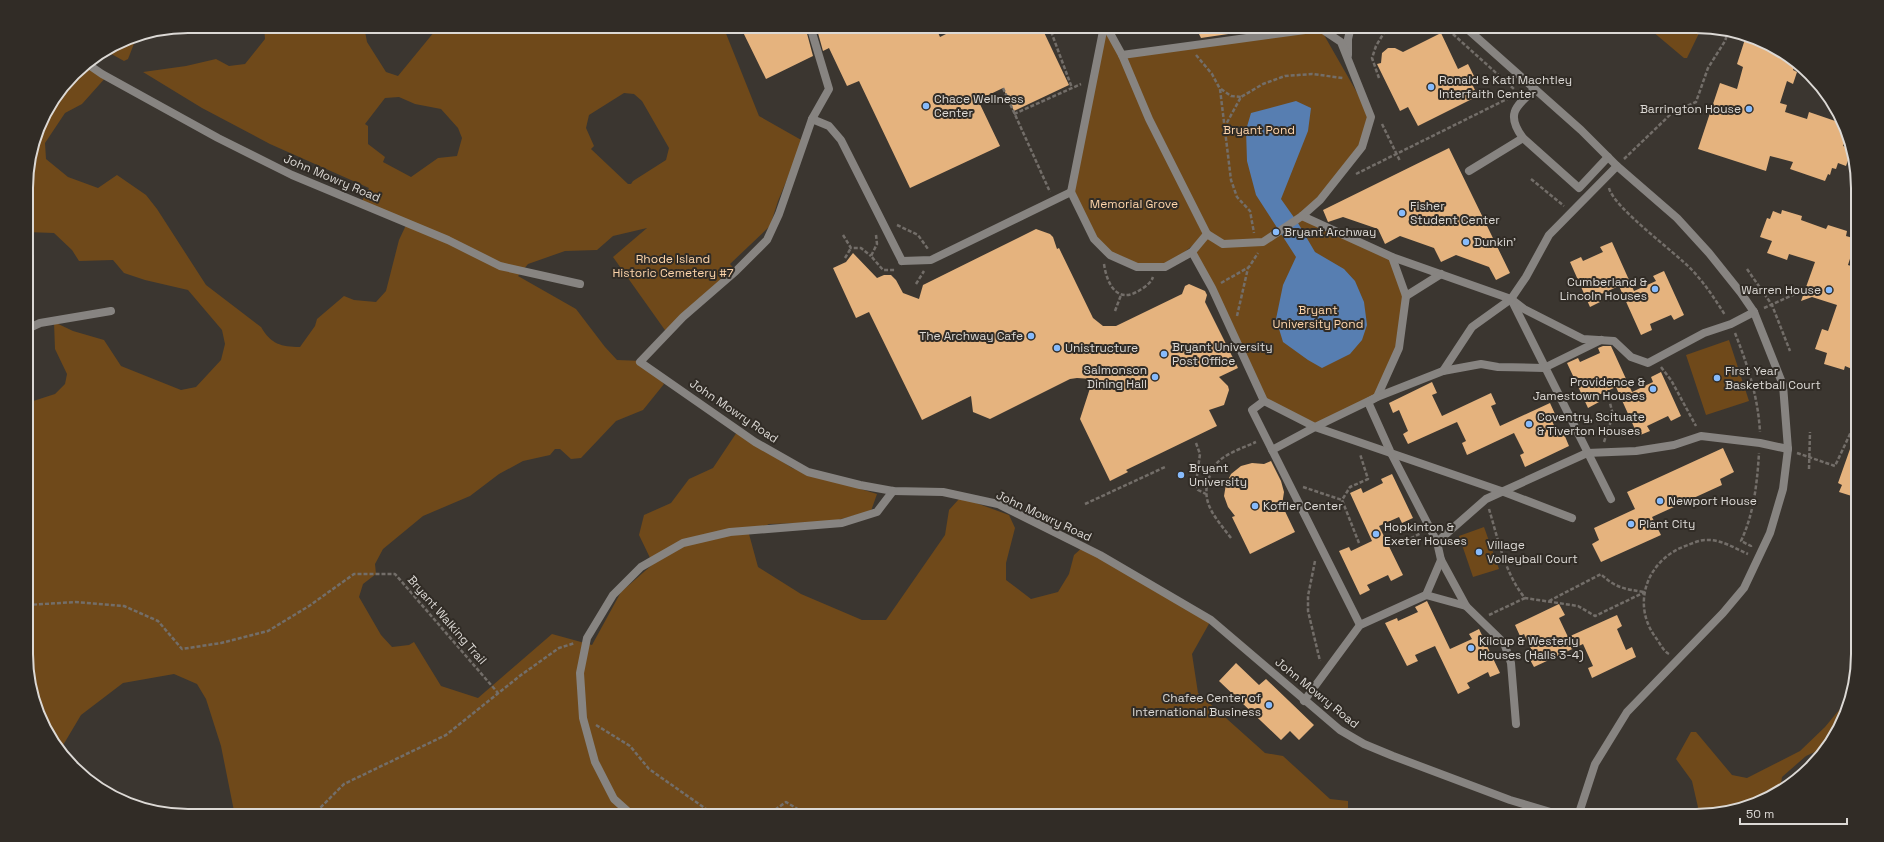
<svg xmlns="http://www.w3.org/2000/svg" width="1884" height="842" font-family="'Space Grotesk',sans-serif">
  <rect width="100%" height="100%" fill="#3b3630"/>
  <g fill="#6f491a" fill-rule="evenodd">
    <path d="M264 26H364L367 42 386 72 398 76 439 26H723L759 116 803 141 778 201 770 226 730 264 736 271 667 333 613 257 647 228 613 236 597 250 565 251 528 264 518 276 576 309 605 347 617 360 643 361 664 384 643 410 616 421 581 458 571 459 560 449H555L550 455 523 461 499 474 470 496 423 516 383 549 375 564 376 574 363 584 359 597 381 635 392 647 409 645 414 642 441 686 478 698 552 634 592 645 621 592 653 564 639 535 644 515 671 503 689 479 713 468 737 432 792 468 877 494 871 511 830 522 769 524 749 534 758 567 801 594 862 620H886L945 535 949 510 959 499H965L1009 515 1015 528 1006 563V580L1031 599 1058 592 1069 574 1074 555 1084 546 1210 622 1192 654 1198 693 1265 753 1283 756 1330 799 1348 801V816H235L221 746 206 699 197 684 174 674 123 683 81 715 59 752 38 716 27 675V403L55 394 65 384 67 374 55 349 54 322 73 331 104 340 121 366 181 390 196 387 221 360 225 344 222 330 188 290 145 280 124 273 113 260 79 261 72 250 54 233 26 232V177L43 116 81 66 89 62 107 76 82 104 65 113 45 143 46 159 68 177 98 188 117 175 146 195 157 209 206 285 261 327C271 344 281 347 300 347L315 326 317 319 344 296 354 300 376 302 386 291 399 240 407 223 362 201 369 188 270 144 202 108 143 72 186 66 216 59 229 66 245 64 265 39ZM624 93 634 94 642 101 669 148 666 160 633 181 631 184H628L591 149 594 146 586 128 589 115ZM399 97 415 104 441 109 458 128 462 138 457 156 438 158 411 177 383 162 385 157 368 144V126L365 124 385 98Z"/>
    <polygon points="1104,26 1123,55 1320,28 1371,117 1362,147 1302,216 1392,257 1406,296 1399,348 1377,397 1315,427 1264,401 1192,252 1205,236 1165,267 1137,267 1110,255 1094,239 1071,192"/>
    <polygon points="1646,26 1696,26 1702,27 1687,58 1684,58"/>
    <polygon points="137,36 128,59 124,61 106,51 126,38"/>
    <polygon points="1729,340 1749,401 1706,415 1686,355"/>
    <polygon points="1484,527 1499,569 1473,577 1459,536"/>
    <polygon points="1849,698 1846,716 1828,746 1806,756 1782,777 1780,791 1748,807 1700,816 1692,781 1676,759 1691,732 1696,732 1732,775 1747,778 1800,751 1825,727"/>
  </g>
  <polygon fill="#577eb1" points="1296,101 1311,108 1308,131 1281,199 1298,223 1315,252 1344,269 1355,281 1364,302 1367,325 1362,340 1350,354 1322,368 1308,360 1283,342 1276,319 1283,285 1296,257 1256,195 1247,161 1246,130 1251,113"/>
  <g fill="#e5b37e">
    <polygon points="740,26 777,26 780,34 796,26 805,26 813,56 766,79"/>
    <polygon points="816,26 935,26 940,37 962,26 1041,26 1069,85 1014,111 1003,88 978,100 1000,146 910,188 859,81 847,86 829,48 823,51"/>
    <polygon points="1195,26 1234,26 1235,33 1201,38"/>
    <polygon points="1441,33 1458,69 1468,64 1474,76 1469,78 1478,96 1418,126 1408,107 1400,111 1377,64 1381,63 1382,53 1388,48 1395,48 1403,52"/>
    <polygon points="1746,36 1758,38 1796,61 1793,70 1797,72 1793,84 1787,81 1780,103 1787,105 1785,112 1807,119 1809,112 1844,124 1843,138 1846,139 1843,146 1852,149 1846,166 1838,163 1836,169 1832,168 1830,175 1828,174 1825,181 1790,169 1793,162 1770,156 1766,171 1698,149 1720,83 1737,89 1743,67 1737,64"/>
    <polygon points="1449,148 1510,273 1496,280 1489,267 1456,255 1441,262 1434,248 1400,236 1385,244 1378,229 1343,217 1328,222 1323,210"/>
    <polygon points="1782,210 1802,216 1801,220 1826,229 1828,225 1847,231 1846,236 1853,238 1850,245 1854,246 1848,265 1857,268 1854,276 1857,277 1857,363 1854,362 1852,369 1845,366 1844,370 1824,364 1827,353 1815,349 1822,329 1828,331 1837,305 1812,297 1801,301 1815,262 1789,254 1787,260 1767,253 1772,241 1760,237 1767,218 1770,219 1773,211 1781,214"/>
    <polygon points="1036,229 1050,234 1053,237 1057,249 1059,248 1093,318 1103,326 1116,326 1182,294 1185,286 1189,284 1205,291 1207,295 1205,302 1238,368 1219,377 1228,386 1229,390 1224,405 1209,410 1217,426 1126,470 1128,472 1110,481 1080,419 1093,379 1077,378 1070,379 990,419 973,412 971,396 922,420 869,312 856,318 833,268 846,262 853,253 877,278 884,275 891,275 896,280 903,293 919,299 923,285"/>
    <polygon points="1612,242 1634,291 1656,281 1653,276 1664,271 1684,315 1674,320 1671,315 1650,324 1652,330 1641,335 1619,286 1599,295 1602,301 1590,307 1570,262 1581,257 1583,261 1603,252 1600,247"/>
    <polygon points="1603,346 1611,346 1632,392 1653,382 1651,377 1661,372 1681,416 1671,421 1668,416 1647,426 1650,431 1638,436 1616,387 1596,396 1599,402 1588,408 1567,363 1578,358 1580,362 1600,353 1598,348"/>
    <polygon points="1432,382 1437,393 1432,395 1442,416 1491,393 1496,404 1491,406 1500,426 1550,403 1555,414 1550,416 1559,437 1564,434 1569,446 1525,467 1520,455 1524,453 1514,433 1467,455 1462,443 1466,441 1457,422 1408,444 1403,434 1408,431 1399,410 1393,413 1389,403"/>
    <polygon points="1856,432 1857,432 1858,498 1839,492 1842,485 1838,483"/>
    <polygon points="1723,448 1734,472 1720,479 1722,485 1652,517 1661,535 1601,562 1592,544 1599,540 1594,528 1635,509 1627,492"/>
    <polygon points="1271,461 1281,481 1284,492 1282,505 1295,532 1250,554 1232,517 1235,516 1228,507 1224,496 1226,484 1231,474 1241,466 1252,463 1264,464"/>
    <polygon points="1392,474 1413,518 1402,523 1399,517 1379,526 1403,575 1391,581 1388,575 1367,585 1370,590 1360,595 1339,551 1349,547 1351,551 1372,541 1350,493 1361,488 1363,493 1383,483 1381,479"/>
    <polygon points="1427,601 1450,649 1472,639 1469,634 1479,629 1500,673 1490,677 1488,672 1467,683 1470,688 1458,694 1435,646 1415,655 1418,661 1407,666 1385,623 1397,618 1398,621 1418,612 1415,607"/>
    <polygon points="1559,604 1565,615 1559,618 1568,637 1617,615 1622,626 1617,629 1626,650 1632,647 1636,657 1592,678 1588,668 1593,666 1583,644 1534,667 1528,656 1533,653 1524,634 1520,636 1515,625"/>
    <polygon points="1236,663 1259,685 1266,679 1314,725 1299,740 1290,731 1281,740 1219,681"/>
  </g>
  <g fill="none" stroke-linecap="round" stroke-linejoin="round">
    <g stroke="#736e69" stroke-width="2.5" stroke-dasharray="4 2" stroke-linecap="butt">
      <polyline points="1049,26 1072,88"/>
      <polyline points="1444,26 1514,89 1514,94"/>
      <polyline points="1196,55 1212,74 1220,89 1231,180 1237,197 1250,211 1254,233"/>
      <polyline points="1379,78 1372,58 1376,46 1388,26"/>
      <polyline points="1003,88 1050,192"/>
      <polyline points="1221,89 1231,96 1241,97"/>
      <polyline points="1014,114 1081,84"/>
      <polyline points="1382,124 1400,161"/>
      <polyline points="1224,128 1241,97 1263,84 1285,76 1312,74 1343,78"/>
      <polyline points="1624,159 1673,112 1696,102 1708,68 1725,41 1728,32"/>
      <polyline points="1356,174 1509,98"/>
      <polyline points="1531,179 1564,206"/>
      <path d="M1609 188C1614 208 1675 252 1692 270 1705 284 1715 299 1725 315"/>
      <polyline points="897,225 918,235 928,249"/>
      <polyline points="843,235 851,248 861,248 871,256"/>
      <polyline points="876,235 877,244 871,256 883,270 895,270"/>
      <polyline points="845,258 851,248"/>
      <path d="M1104 264C1107 284 1117 305 1140 290 1145 287 1151 283 1153 277"/>
      <polyline points="1747,269 1772,305 1790,351"/>
      <polyline points="1221,283 1249,267 1258,253"/>
      <polyline points="916,284 924,271"/>
      <polyline points="1764,308 1795,294"/>
      <polyline points="1115,311 1121,295"/>
      <polyline points="1237,316 1248,268"/>
      <path d="M1735 333C1748 366 1758 397 1760 432"/>
      <polyline points="1661,367 1671,380 1696,426"/>
      <polyline points="1604,442 1613,415 1610,403"/>
      <polyline points="1196,443 1200,454 1196,483 1198,490 1206,494"/>
      <polyline points="1797,453 1835,466 1857,419"/>
      <polyline points="1809,469 1810,432"/>
      <polyline points="1303,487 1342,500"/>
      <polyline points="1085,504 1165,467"/>
      <path d="M1489 509C1498 539 1505 574 1525 598L1578 606 1595 616 1645 592"/>
      <path d="M1231 538C1216 518 1200 503 1209 478 1211 471 1214 465 1220 460 1230 452 1245 447 1256 442"/>
      <polyline points="1359,543 1342,500 1350,487 1368,479 1360,454"/>
      <polyline points="1400,544 1421,533"/>
      <path d="M1751 547V546L1741 541C1754 513 1757 484 1759 453"/>
      <polyline points="1315,561 1308,596 1308,611 1320,661"/>
      <path d="M1549 601 1601 574C1615 588 1625 589 1644 592"/>
      <polyline points="27,605 75,602 124,606 158,621 182,649 221,643 268,631 309,606 354,574 395,574 498,693"/>
      <polyline points="1489,615 1525,598"/>
      <path d="M1669 654C1663 651 1660 643 1656 638 1630 603 1648 558 1688 545 1693 543 1700 540 1705 540 1721 539 1734 548 1748 554"/>
      <polyline points="596,725 630,746 649,769 716,816"/>
      <polyline points="312,816 344,784 446,735 521,675 559,648 575,643"/>
      <polyline points="777,816 776,809 786,802 809,816"/>
    </g>
    <g stroke="#878481" stroke-width="8">
      <polyline points="810,26 829,89 812,119 779,214 767,240 736,271 683,317 640,362 755,442 808,472 860,485 893,491 943,492 998,504 1100,555 1211,620 1340,730 1364,744 1393,756 1510,800 1564,816"/>
      <path d="M1535 89C1516 106 1505 114 1523 138L1579 188 1608 157"/>
      <polyline points="812,119 829,126 841,140 902,261"/>
      <polyline points="1469,171 1523,138"/>
      <polyline points="633,816 614,799 595,762 583,718 580,673 587,638 613,595 641,567 683,543 730,532 842,523 877,512 893,491"/>
      <polyline points="1578,816 1595,764 1627,712 1723,613 1744,588 1770,533 1783,489 1788,449 1783,385 1754,312"/>
    </g>
    <g stroke="#878481" stroke-width="8">
      <polyline points="1106,26 1122,55 1149,119 1207,234"/>
      <polyline points="1122,55 1320,28 1323,26"/>
      <polyline points="1348,55 1348,39 1351,26"/>
      <polyline points="1071,192 1104,26"/>
      <polyline points="1302,216 1392,257 1511,299 1524,309 1583,339 1614,341 1631,357 1648,363 1704,333 1731,324 1754,312"/>
      <polyline points="1192,252 1212,288 1264,401 1252,410 1360,625"/>
      <polyline points="1392,257 1406,296 1399,348 1377,397 1368,402 1390,451 1437,542 1441,560 1466,606 1504,643 1511,663 1516,724"/>
      <polyline points="902,261 931,260 1071,192 1094,239 1110,255 1137,267 1165,267 1192,252 1207,234 1223,244 1263,242 1302,216 1320,200 1362,147 1371,117 1341,42 1320,28"/>
      <polyline points="1406,296 1441,274"/>
      <polyline points="1512,301 1611,499"/>
      <polyline points="1443,371 1481,364 1498,367 1544,368 1601,340"/>
      <polyline points="1264,401 1315,427 1504,492 1572,518"/>
      <polyline points="1272,450 1315,427 1377,397 1443,371 1472,327 1511,299 1526,277 1549,235 1617,166"/>
      <polyline points="1437,542 1486,499 1587,453 1636,451 1674,445 1701,436 1760,443 1788,449"/>
      <polyline points="1426,595 1466,606"/>
      <polyline points="1304,701 1360,625 1426,595 1441,560"/>
    </g>
    <g stroke="#878481" stroke-width="8">
      <polyline points="1464,26 1581,130 1617,166 1677,218 1709,253 1741,293 1754,312"/>
      <polyline points="86,63 102,74 218,138 292,175 448,240 500,266 580,284"/>
      <polyline points="27,329 40,323 111,311"/>
    </g>
  </g>
  <g fill="#87bbfc" stroke="#312c26" stroke-width="1.5">
    <circle cx="1431" cy="87" r="4"/>
    <circle cx="926" cy="106" r="4"/>
    <circle cx="1749" cy="109" r="4"/>
    <circle cx="1402" cy="213" r="4"/>
    <circle cx="1276" cy="232" r="4"/>
    <circle cx="1466" cy="242" r="4"/>
    <circle cx="1655" cy="289" r="4"/>
    <circle cx="1829" cy="290" r="4"/>
    <circle cx="1031" cy="336" r="4"/>
    <circle cx="1057" cy="348" r="4"/>
    <circle cx="1164" cy="354" r="4"/>
    <circle cx="1155" cy="377" r="4"/>
    <circle cx="1717" cy="378" r="4"/>
    <circle cx="1653" cy="389" r="4"/>
    <circle cx="1529" cy="424" r="4"/>
    <circle cx="1181" cy="475" r="4"/>
    <circle cx="1660" cy="501" r="4"/>
    <circle cx="1255" cy="506" r="4"/>
    <circle cx="1631" cy="524" r="4"/>
    <circle cx="1376" cy="534" r="4"/>
    <circle cx="1479" cy="552" r="4"/>
    <circle cx="1471" cy="648" r="4"/>
    <circle cx="1269" cy="705" r="4"/>
  </g>
  <g text-anchor="middle" dominant-baseline="central" stroke-width="4" stroke-linejoin="round" paint-order="stroke">
    <g font-size="12" fill="#dcd9d5" stroke="#312c26" text-anchor="start">
      <text x="1439" y="80">Ronald &amp; Kati Machtley<tspan x="1439" dy="14">Interfaith Center</tspan></text>
      <text x="934" y="99">Chace Wellness<tspan x="934" dy="14">Center</tspan></text>
      <text x="1741" y="109" text-anchor="end">Barrington House</text>
      <text x="1410" y="206">Fisher<tspan x="1410" dy="14">Student Center</tspan></text>
      <text x="1284" y="232">Bryant Archway</text>
      <text x="1474" y="242">Dunkin'</text>
      <text x="1647" y="282" text-anchor="end">Cumberland &amp;<tspan x="1647" dy="14">Lincoln Houses</tspan></text>
      <text x="1821" y="290" text-anchor="end">Warren House</text>
      <text x="1023" y="336" text-anchor="end">The Archway Cafe</text>
      <text x="1172" y="347">Bryant University<tspan x="1172" dy="14">Post Office</tspan></text>
      <text x="1065" y="348">Unistructure</text>
      <text x="1147" y="370" text-anchor="end">Salmonson<tspan x="1147" dy="14">Dining Hall</tspan></text>
      <text x="1725" y="371">First Year<tspan x="1725" dy="14">Basketball Court</tspan></text>
      <text x="1645" y="382" text-anchor="end">Providence &amp;<tspan x="1645" dy="14">Jamestown Houses</tspan></text>
      <text x="1537" y="417">Coventry, Scituate<tspan x="1537" dy="14">&amp; Tiverton Houses</tspan></text>
      <text x="1189" y="468">Bryant<tspan x="1189" dy="14">University</tspan></text>
      <text x="1668" y="501">Newport House</text>
      <text x="1263" y="506">Koffler Center</text>
      <text x="1639" y="524">Plant City</text>
      <text x="1384" y="527">Hopkinton &amp;<tspan x="1384" dy="14">Exeter Houses</tspan></text>
      <text x="1487" y="545">Village<tspan x="1487" dy="14">Volleyball Court</tspan></text>
      <text x="1479" y="641">Kilcup &amp; Westerly<tspan x="1479" dy="14">Houses (Halls 3-4)</tspan></text>
      <text x="1261" y="698" text-anchor="end">Chafee Center of<tspan x="1261" dy="14">International Business</tspan></text>
    </g>
    <g font-size="12" fill="#fdd4aa" stroke="#312c26">
      <text x="1259" y="130">Bryant Pond</text>
      <text x="1134" y="204">Memorial Grove</text>
      <text x="673" y="259">Rhode Island<tspan x="673" dy="14">Historic Cemetery #7</tspan></text>
      <text x="1318" y="310">Bryant<tspan x="1318" dy="14">University Pond</tspan></text>
    </g>
    <g font-size="12" fill="#dcd9d5" stroke="#312c26">
      <text transform="translate(332 178) rotate(23)">John Mowry Road</text>
      <text transform="translate(734 411) rotate(34)">John Mowry Road</text>
      <text transform="translate(1044 516) rotate(25)">John Mowry Road</text>
      <text transform="translate(447 620) rotate(49)">Bryant Walking Trail</text>
      <text transform="translate(1317 693) rotate(39)">John Mowry Road</text>
    </g>
  </g>
  <path d="M0 0H1884V842H0ZM188 33H1696A155 155 0 0 1 1851 188V654A155 155 0 0 1 1696 809H188A155 155 0 0 1 33 654V188A155 155 0 0 1 188 33Z" fill="#312c26" fill-rule="evenodd"/>
  <path fill="none" stroke="#dcd9d5" stroke-width="2" d="M188 33H1696A155 155 0 0 1 1851 188V654A155 155 0 0 1 1696 809H188A155 155 0 0 1 33 654V188A155 155 0 0 1 188 33Z"/>
  <path d="M1740 818v6h107v-6" fill="none" stroke="#dcd9d5" stroke-width="2"/>
  <text x="1746" y="818" font-size="12" fill="#dcd9d5" stroke="#312c26" stroke-width="3" paint-order="stroke">50 m</text>
</svg>
